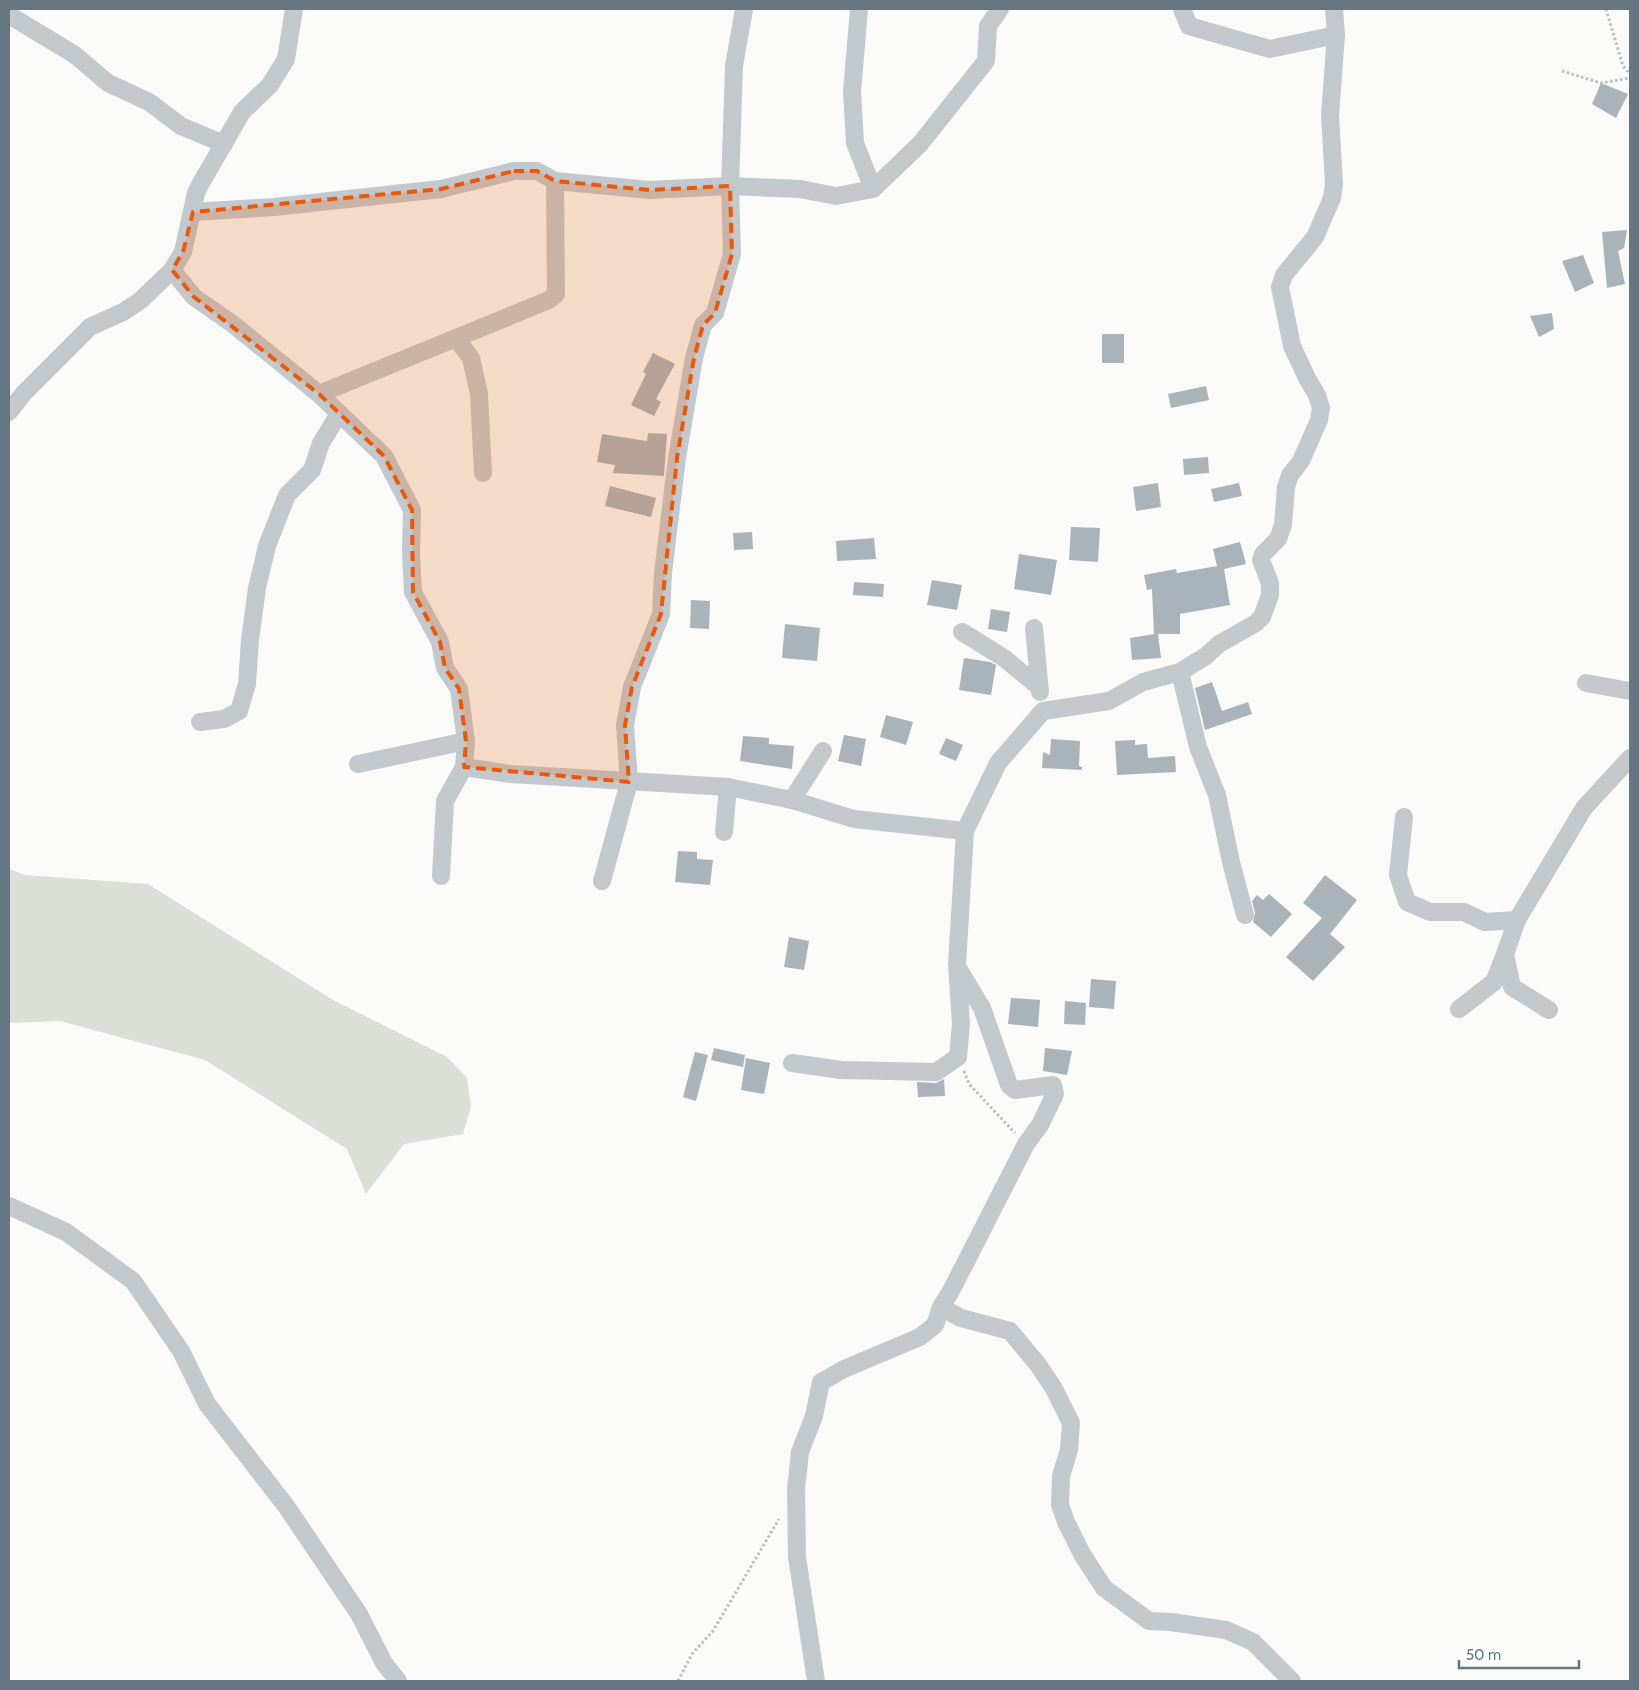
<svg xmlns="http://www.w3.org/2000/svg" width="1639" height="1690" font-family="Cabin,sans-serif">
  <rect width="100%" height="100%" fill="#fafaf8"/>
  <polygon fill="#dadfd7" points="9,869 25,875 148,884 333,1000 447,1057 467,1078 471,1107 463,1134 404,1144 366,1194 347,1149 205,1060 60,1021 9,1023"/>
  <g fill="#aab3b9">
    <polygon points="1601,83 1628,94 1616,118 1592,104"/>
    <polygon points="1627,230 1624,248 1618,251 1625,284 1607,288 1602,232"/>
    <polygon points="1583,255 1594,283 1575,292 1562,261"/>
    <polygon points="1552,313 1554,329 1539,337 1530,316"/>
    <rect x="1102" y="334" width="22" height="29"/>
    <polygon points="653,353 675,364 656,399 661,402 654,416 631,405 646,374 643,372"/>
    <polygon points="1206,386 1209,400 1171,408 1168,394"/>
    <polygon points="648,433 667,434 664,476 613,473 615,465 597,462 602,434 647,441"/>
    <polygon points="1208,457 1209,473 1184,475 1183,459"/>
    <polygon points="1158,483 1161,507 1136,511 1133,487"/>
    <polygon points="1239,483 1242,496 1214,502 1211,489"/>
    <polygon points="610,486 656,498 651,517 605,506"/>
    <polygon points="1071,527 1100,528 1098,562 1069,560"/>
    <polygon points="752,532 753,549 734,550 733,533"/>
    <polygon points="874,538 876,559 837,561 836,541"/>
    <polygon points="1240,542 1246,564 1224,569 1230,605 1180,614 1180,634 1158,634 1161,658 1132,660 1130,638 1154,634 1152,589 1147,590 1144,575 1176,569 1177,573 1217,566 1213,549"/>
    <polygon points="1019,554 1057,560 1051,595 1014,589"/>
    <polygon points="932,580 962,585 957,610 927,605"/>
    <polygon points="854,582 884,584 883,597 853,595"/>
    <polygon points="691,600 710,601 709,629 690,628"/>
    <polygon points="991,609 1010,612 1007,632 988,629"/>
    <polygon points="785,624 820,628 817,661 782,658"/>
    <polygon points="964,658 990,662 996,665 991,695 959,690"/>
    <polygon points="1212,682 1222,711 1248,702 1252,714 1205,730 1195,688"/>
    <polygon points="886,715 913,722 906,745 880,737"/>
    <polygon points="844,735 866,739 861,766 838,761"/>
    <polygon points="743,736 769,738 769,744 794,746 792,769 740,761"/>
    <polygon points="946,738 963,745 956,761 939,754"/>
    <polygon points="1051,739 1080,741 1079,766 1082,767 1082,770 1042,768 1043,752 1050,755"/>
    <polygon points="1135,740 1135,745 1147,744 1148,758 1175,756 1176,772 1117,775 1115,741"/>
    <polygon points="678,851 697,852 697,859 713,860 710,885 675,882"/>
    <polygon points="1325,875 1357,900 1330,934 1345,947 1313,981 1286,957 1322,918 1303,903"/>
    <polygon points="1269,894 1292,914 1271,937 1253,922 1255,913 1252,901 1257,895 1263,900"/>
    <polygon points="789,937 809,941 804,970 784,967"/>
    <polygon points="1091,979 1116,981 1114,1009 1089,1007"/>
    <polygon points="1011,998 1040,1000 1038,1027 1008,1024"/>
    <polygon points="1065,1001 1086,1003 1085,1025 1064,1024"/>
    <polygon points="714,1048 745,1055 743,1067 711,1060"/>
    <polygon points="1045,1048 1072,1051 1067,1075 1043,1071"/>
    <polygon points="695,1052 708,1055 696,1101 683,1097"/>
    <polygon points="746,1058 770,1063 764,1094 741,1090"/>
    <polygon points="944,1079 945,1096 918,1097 917,1082 936,1083"/>
  </g>
  <g fill="none" stroke-linecap="round" stroke-linejoin="round">
    <g stroke="#bbbfc2" stroke-width="3" stroke-dasharray="2.5 2.5" stroke-linecap="butt">
      <polyline points="1606,9 1623,66 1630,74"/>
      <polyline points="1562,71 1601,83 1630,78"/>
      <polyline points="964,1071 969,1084 1015,1133"/>
      <polyline points="678,1681 692,1654 713,1631 779,1519"/>
    </g>
    <g stroke="#c3c8cc" stroke-width="18">
      <polyline points="859,9 852,92 855,143 873,189"/>
      <polyline points="1182,9 1189,26 1270,49 1336,35"/>
      <polyline points="9,15 75,55 108,83 149,102 181,126 224,144"/>
      <polyline points="193,212 274,207 441,189 514,171 537,171 555,181 650,190 730,186 800,189 836,196 873,189 920,144 986,61 988,26 1000,9"/>
      <polyline points="172,270 194,297 234,325 319,394 384,456 412,510 411,553 413,592 440,642 445,668 459,689 466,741 464,767 445,801 441,876"/>
      <polyline points="456,338 471,358 479,394 483,473"/>
      <polyline points="319,394 549,300 556,294 555,181"/>
      <polyline points="9,412 24,393 90,327 123,312 141,300 172,270 183,252 196,193 201,183 242,112 270,85 286,59 294,9"/>
      <polyline points="1034,628 1040,692"/>
      <polyline points="962,632 1004,658 1038,686"/>
      <polyline points="1180,672 1198,747 1217,795 1231,862 1245,915"/>
      <polyline points="1586,683 1630,691"/>
      <polyline points="200,722 224,719 239,711 247,684 250,640 257,588 267,546 287,495 312,470 321,443 339,414"/>
      <polyline points="358,764 466,741"/>
      <polyline points="464,767 511,774 728,787 792,800 854,819 965,831"/>
      <polyline points="792,800 823,751"/>
      <polyline points="1404,817 1398,875 1407,902 1430,912 1464,912 1485,922 1517,920"/>
      <polyline points="724,832 728,787"/>
      <polyline points="602,881 629,782 625,725 632,687 661,614 663,573 677,458 694,358 703,325 715,313 732,254 730,186 734,66 744,9"/>
      <polyline points="1459,1009 1494,982 1505,954"/>
      <polyline points="1549,1010 1512,987 1505,954 1517,920 1584,808 1630,758"/>
      <polyline points="792,1063 841,1070 936,1072 958,1057 961,1024 957,965 965,831 998,763 1043,711 1109,701 1143,682 1180,672 1206,656 1219,644 1256,623 1262,617 1270,595 1270,583 1261,560 1263,554 1278,539 1283,525 1286,487 1290,475 1301,461 1319,420 1321,408 1317,395 1307,378 1292,346 1280,287 1284,275 1315,237 1332,198 1334,184 1330,115 1336,35 1334,9"/>
      <polyline points="9,1206 66,1232 133,1281 181,1351 207,1404 286,1506 359,1614 384,1663 398,1681"/>
      <polyline points="941,1307 961,1318 1010,1331 1039,1366 1053,1387 1071,1423 1069,1450 1061,1476 1060,1505 1066,1522 1082,1554 1104,1588 1149,1621 1171,1622 1226,1630 1253,1642 1292,1681"/>
      <polyline points="816,1681 797,1557 796,1489 800,1452 814,1416 821,1382 844,1369 920,1337 935,1325 941,1307 951,1291 1026,1144 1040,1125 1055,1094 1053,1085 1015,1090 1009,1085 982,1008 959,970"/>
    </g>
  </g>
  <path fill="#e8590c" fill-opacity="0.2" stroke="#e8590c" stroke-width="4" stroke-dasharray="10 6" stroke-linejoin="round" d="M514 171H537L555 181 650 190 730 186 732 254 715 313 703 325 694 358 677 458 661 614 632 687 625 725 629 782 464 767 466 741 459 689 445 668 440 642 413 592 412 510 384 456 319 394 194 297 172 270 183 252 193 212 441 189Z"/>
  <rect width="1639" height="1690" fill="none" stroke="#657683" stroke-width="20"/>
  <path d="M1459 1660v8h120v-8" fill="none" stroke="#657683" stroke-width="2.5"/>
  <text x="1466" y="1660" font-size="15" fill="#657683" stroke="#ffffff" stroke-width="4" paint-order="stroke">50 m</text>
</svg>
